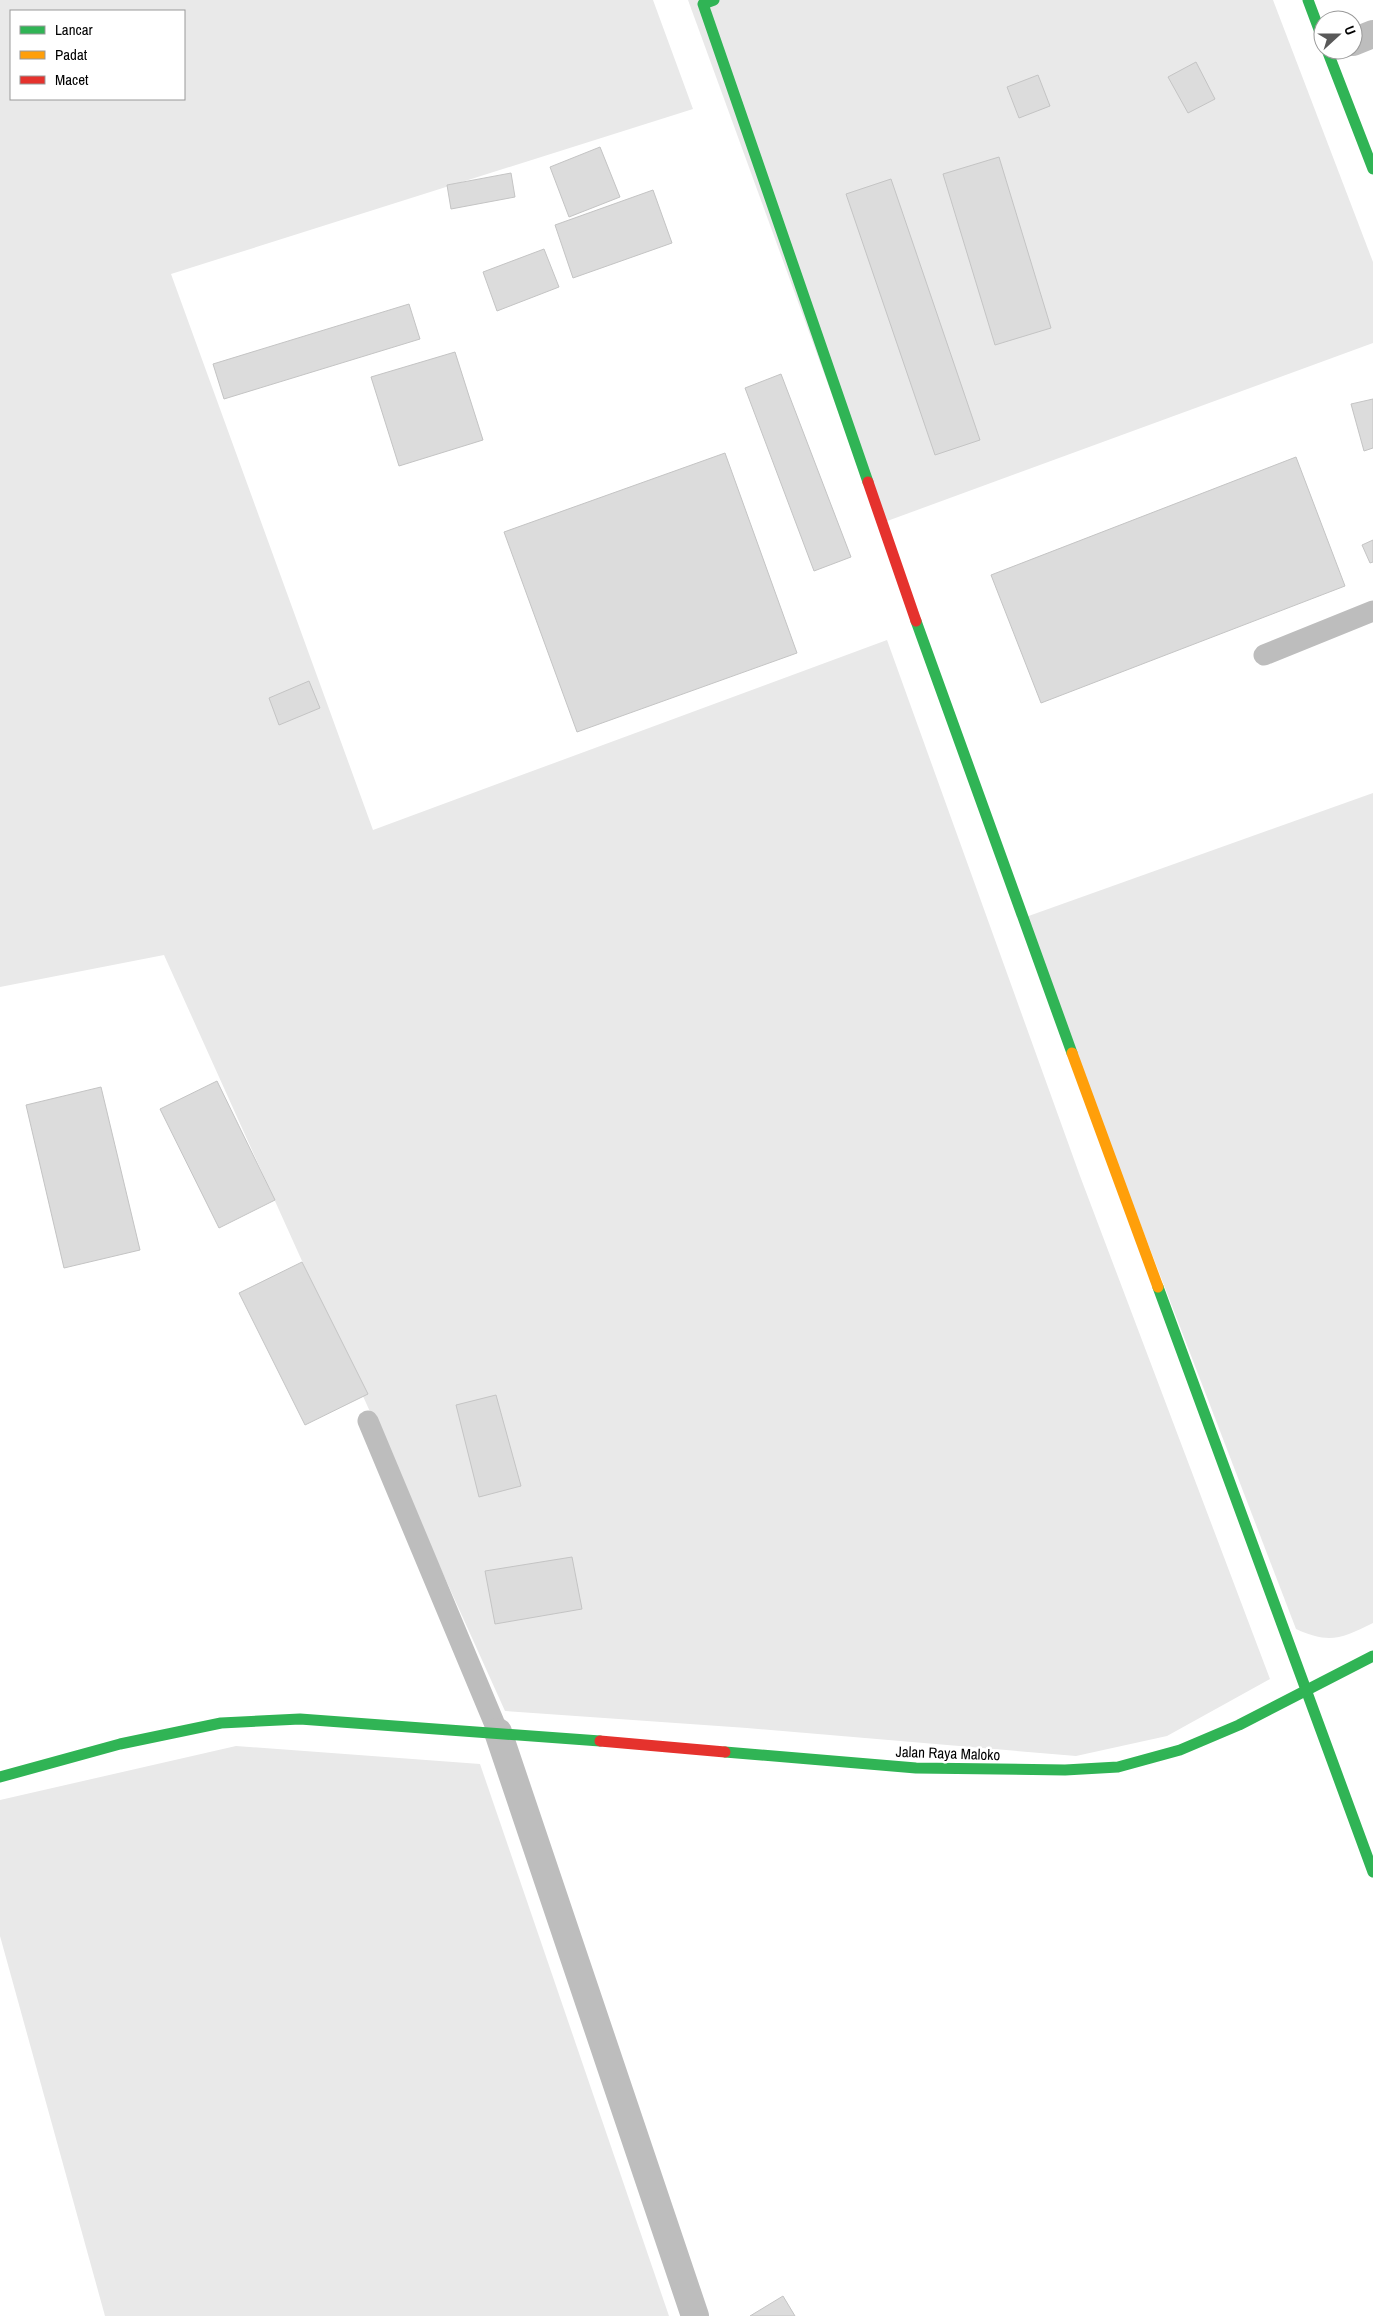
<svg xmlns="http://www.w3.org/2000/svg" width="1373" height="2316" font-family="'Archivo Narrow',sans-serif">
  <rect width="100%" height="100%" fill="#fff"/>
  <g fill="#e9e9e9" fill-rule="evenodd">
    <path d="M0 0H653L693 109 171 274 373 830 887 640 1080 1176 1270 1679 1167 1736 1076 1756 747 1728 505 1711 164 955 0 987ZM11 11H184V99H11Z"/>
    <polygon points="688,0 1273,0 1373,262 1373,343 879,524"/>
    <path d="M1373 793V1623C1341 1639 1329 1644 1296 1629L1023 918Z"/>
    <polygon points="236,1746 480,1764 669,2316 105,2316 0,1936 0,1800"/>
  </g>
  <g fill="#dcdcdc" stroke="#c4c4c4">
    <polygon points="1196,62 1215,99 1188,113 1168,77"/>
    <polygon points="1038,75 1050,106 1019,118 1007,87"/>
    <polygon points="600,147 620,197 569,217 550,167"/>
    <polygon points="999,157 1051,328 995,345 943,174"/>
    <polygon points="511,173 515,197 451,209 447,185"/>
    <polygon points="891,179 980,440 935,455 846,194"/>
    <polygon points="653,190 672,243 573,278 555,225"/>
    <polygon points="544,249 559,287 497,311 483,272"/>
    <polygon points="409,304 420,339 224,399 213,364"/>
    <polygon points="455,352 483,440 399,466 371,377"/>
    <polygon points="781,374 851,557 814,571 745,388"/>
    <polygon points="1373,399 1373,448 1364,451 1351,404"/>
    <polygon points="725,453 797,653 577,732 504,532"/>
    <polygon points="1296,457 1345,586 1041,703 991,575"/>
    <polygon points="1373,540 1373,562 1370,563 1362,545"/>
    <polygon points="309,681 320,708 279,725 269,698"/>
    <polygon points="217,1081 275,1200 219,1228 160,1109"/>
    <polygon points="101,1087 140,1250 64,1268 26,1105"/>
    <polygon points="302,1262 368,1394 305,1425 239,1293"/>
    <polygon points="496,1395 521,1486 479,1497 456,1405"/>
    <polygon points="572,1557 582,1609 495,1624 485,1571"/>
    <polygon points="783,2296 795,2316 750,2316"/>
  </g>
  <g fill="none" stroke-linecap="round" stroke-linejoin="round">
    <g stroke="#bdbdbd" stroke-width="21">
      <polyline points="1264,655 1373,611"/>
      <polyline points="368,1421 498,1732"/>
    </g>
    <g stroke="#bdbdbd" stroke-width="28">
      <polyline points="1353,42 1373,34"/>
      <polyline points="498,1732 695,2316"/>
    </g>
    <g stroke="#30b455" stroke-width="11">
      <polyline points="714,0 703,4 868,482"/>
      <polyline points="1308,0 1323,40"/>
      <polyline points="1327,50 1373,169"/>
      <polyline points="916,621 1072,1053"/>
      <polyline points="1158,1287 1373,1872"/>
      <polyline points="725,1752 916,1768 1065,1770 1118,1767 1180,1750 1239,1725 1373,1656"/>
      <polyline points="0,1777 120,1744 221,1723 300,1719 600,1741"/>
    </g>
    <polyline stroke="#ff9f0a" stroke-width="11" points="1072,1053 1158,1287"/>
    <g stroke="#e5322d" stroke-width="11">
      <polyline points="868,482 916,621"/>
      <polyline points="600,1741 725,1752"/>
    </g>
  </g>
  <g text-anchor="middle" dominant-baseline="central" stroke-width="5" stroke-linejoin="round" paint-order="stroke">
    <g font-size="15" fill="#000" stroke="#fff">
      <text transform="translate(948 1753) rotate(2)">Jalan Raya Maloko</text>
    </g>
  </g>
  <rect x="10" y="10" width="175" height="90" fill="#ffffff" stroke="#999999"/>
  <rect x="20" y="26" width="25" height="8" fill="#30b455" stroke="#999999"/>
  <text x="55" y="35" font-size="15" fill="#000000">Lancar</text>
  <rect x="20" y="51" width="25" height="8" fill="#ff9f0a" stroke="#999999"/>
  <text x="55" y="60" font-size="15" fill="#000000">Padat</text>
  <rect x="20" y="76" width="25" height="8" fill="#e5322d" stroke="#999999"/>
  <text x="55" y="85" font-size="15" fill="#000000">Macet</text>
  <g transform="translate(1338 35) rotate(69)"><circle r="24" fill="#ffffff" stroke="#999999"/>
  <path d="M0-4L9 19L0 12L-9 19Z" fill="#595959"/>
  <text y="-8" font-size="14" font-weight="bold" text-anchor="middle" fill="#000000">U</text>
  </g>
</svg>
